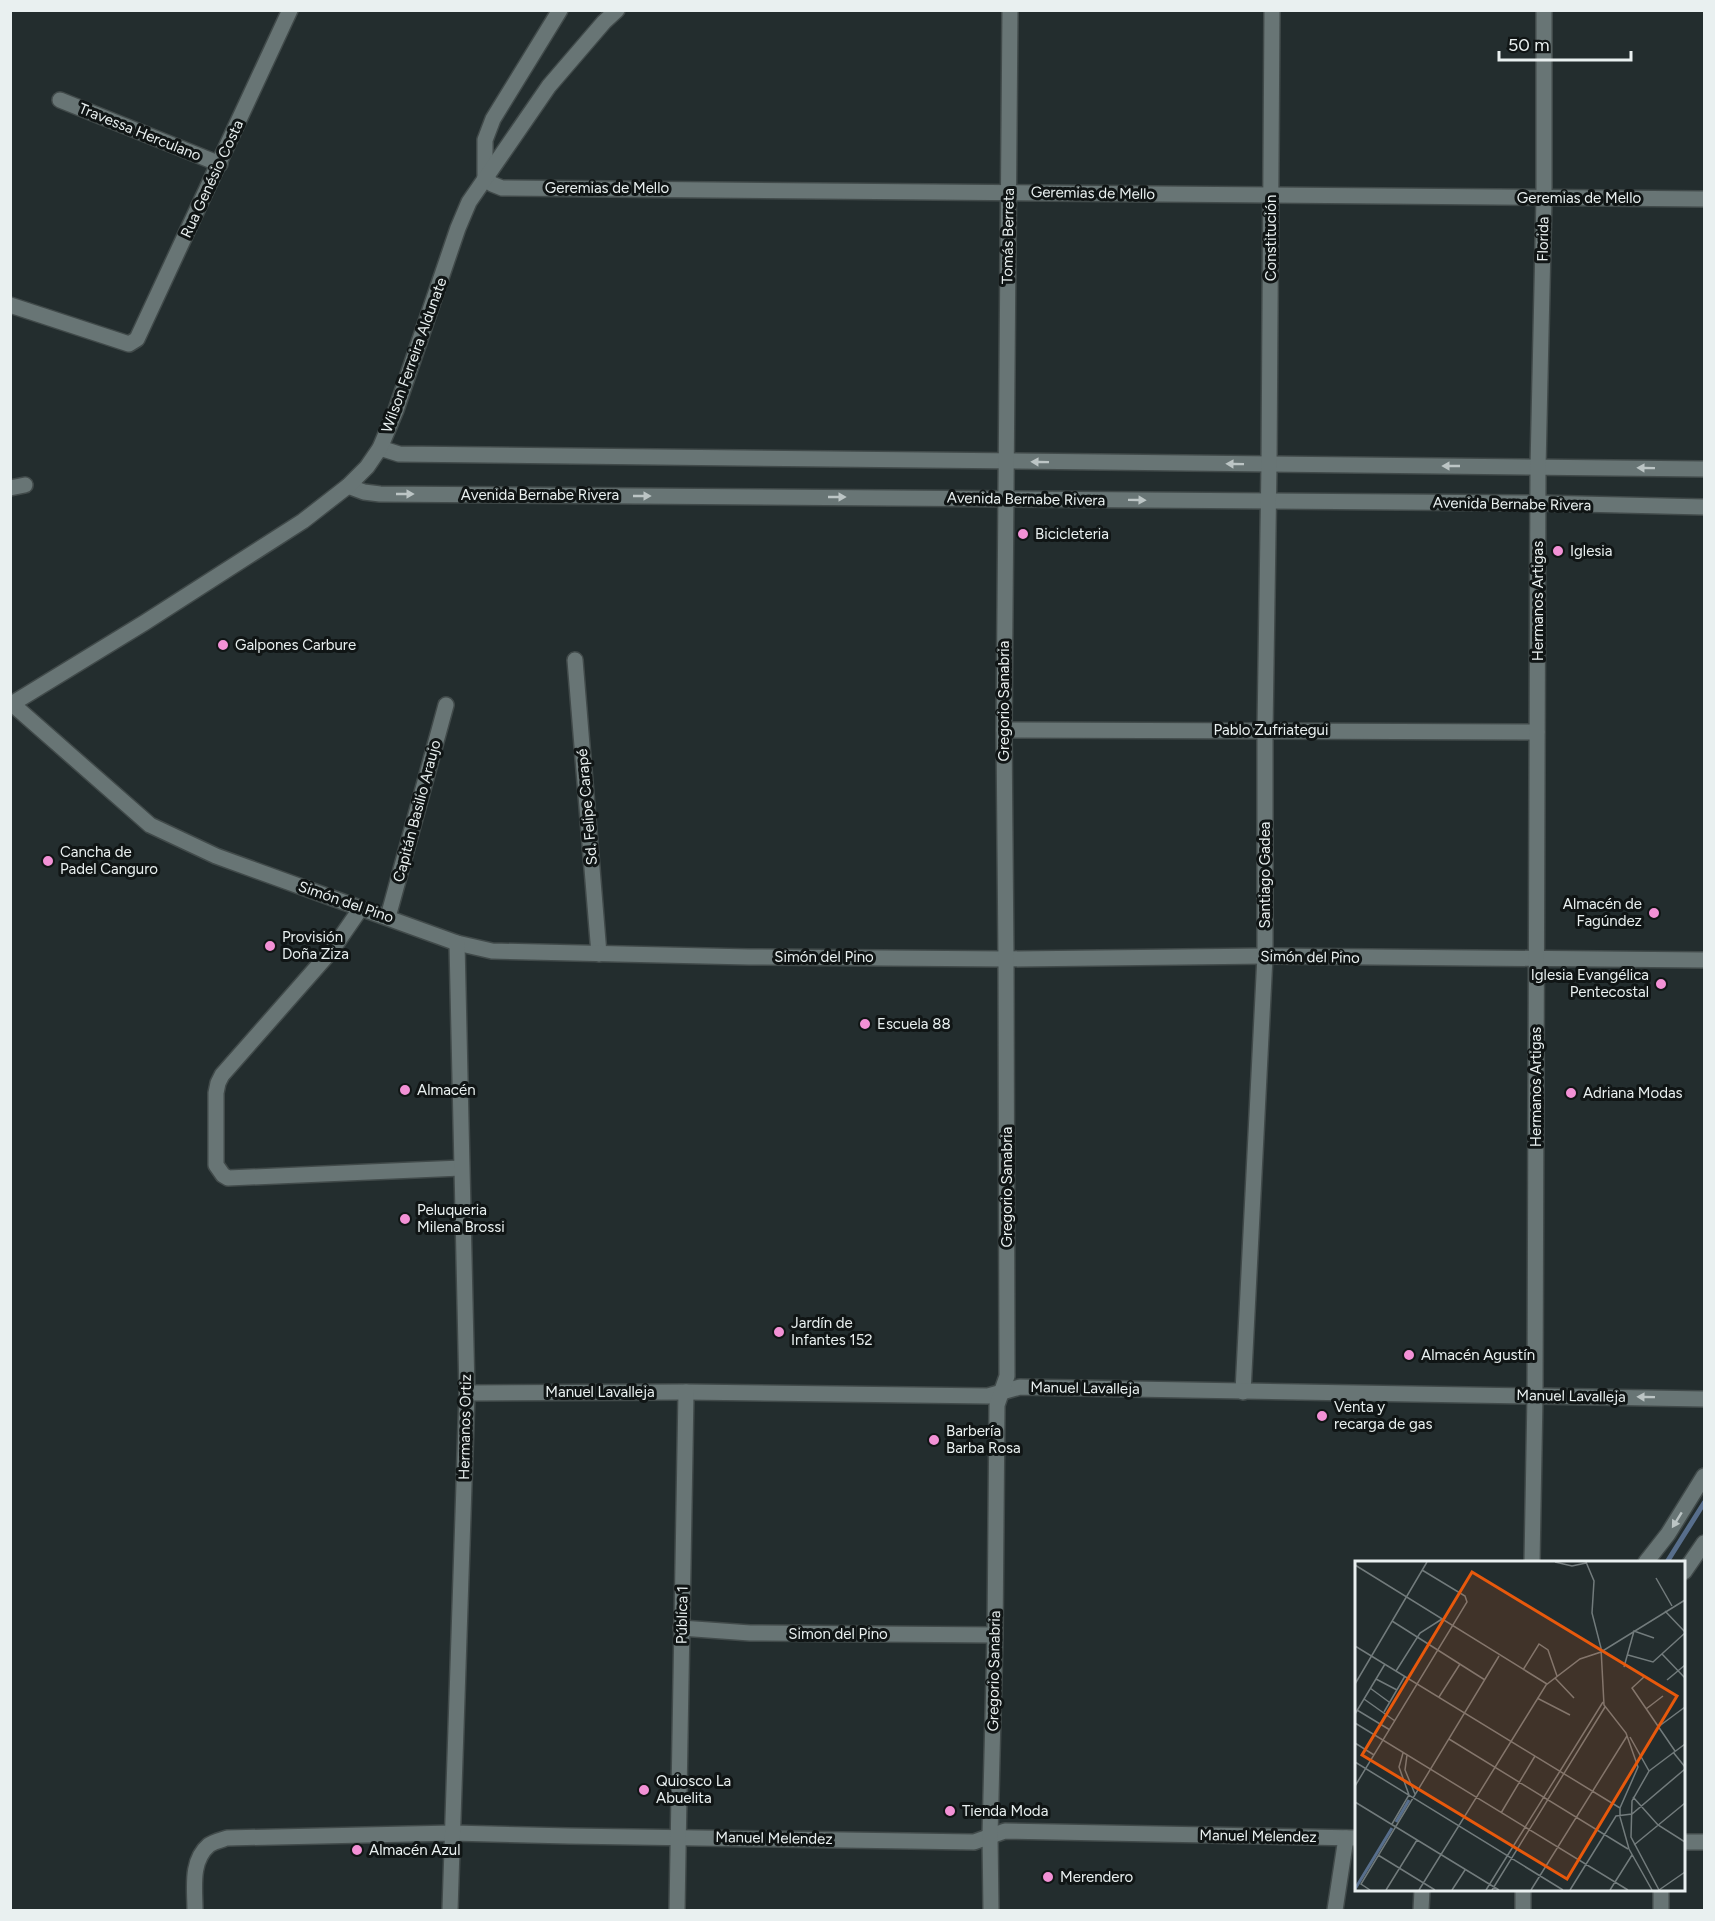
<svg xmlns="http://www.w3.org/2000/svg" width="1715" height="1921" font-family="Figtree,sans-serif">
  <rect width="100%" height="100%" fill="#232d2e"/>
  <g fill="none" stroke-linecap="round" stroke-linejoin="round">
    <polyline stroke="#576e8c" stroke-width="5" points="1667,1562 1704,1503"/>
    <defs>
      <g id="minor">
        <polyline points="60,100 220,164"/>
        <polyline points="485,177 492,184 502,188 1704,199"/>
        <polyline points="485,177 485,140 493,119 560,10"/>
        <polyline points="10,305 129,344 137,339 290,10"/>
        <polyline points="380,448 399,454 1704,469"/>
        <polyline points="348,486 364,492 380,494 1538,503 1704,507"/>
        <polyline points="10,488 25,485"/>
        <polyline points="575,660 599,954"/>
        <polyline points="10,702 150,825 216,856 457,943 492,951 749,957 1006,959 1265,956 1704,960"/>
        <polyline points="10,705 144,623 303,521 348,486 367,467 380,448 396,410 458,228 469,202 549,86 604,22 617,10"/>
        <polyline points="1004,730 1537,732"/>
        <polyline points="361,908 332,950 222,1075 218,1083 216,1093 216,1165 223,1175 228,1178 461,1168"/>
        <polyline points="388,917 446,705"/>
        <polyline points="1243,1392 1265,956 1265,730 1269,465 1272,10"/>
        <polyline points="467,1393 686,1392 988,1396 1020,1387 1704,1399"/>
        <polyline points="1532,1562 1535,1395 1538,467 1544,198 1544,10"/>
        <polyline points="1646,1562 1668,1534 1704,1476"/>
        <polyline points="1684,1572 1704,1543"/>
        <polyline points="681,1628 750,1633 995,1635"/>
        <polyline points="1684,1842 1704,1842"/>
        <polyline points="1523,1890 1523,1910"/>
        <path d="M195 1910C195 1889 190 1861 209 1845 213 1842 221 1840 227 1838L453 1833 569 1836 974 1842 1005 1831 1356 1838"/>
        <polyline points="450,1910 467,1393 457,943"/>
        <polyline points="677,1910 686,1392"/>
        <polyline points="991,1910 990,1836 995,1635 997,1405 1007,1376 1006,959 1004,730 1010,10"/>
        <polyline points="1335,1910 1346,1838"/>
        <polyline points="1421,1910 1422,1890"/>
        <polyline points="1661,1910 1661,1890"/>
      </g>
    </defs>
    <use href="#minor" stroke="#414a4a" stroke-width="18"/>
    <use href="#minor" stroke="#687575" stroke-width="15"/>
  </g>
  <defs><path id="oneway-solid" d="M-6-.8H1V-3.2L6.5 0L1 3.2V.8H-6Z" transform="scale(1.5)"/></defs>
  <g fill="#bcc5c5">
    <use href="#oneway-solid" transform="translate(1040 462) rotate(-179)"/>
    <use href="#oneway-solid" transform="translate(1235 464) rotate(-179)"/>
    <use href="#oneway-solid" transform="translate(1451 466) rotate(-180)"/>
    <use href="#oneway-solid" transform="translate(1646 468) rotate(-179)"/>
    <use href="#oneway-solid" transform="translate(405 494)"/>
    <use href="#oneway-solid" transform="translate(642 496)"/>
    <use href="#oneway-solid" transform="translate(837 497)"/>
    <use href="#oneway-solid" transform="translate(1137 500) rotate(1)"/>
    <use href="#oneway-solid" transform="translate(1646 1397) rotate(-179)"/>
    <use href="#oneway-solid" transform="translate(1677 1520) rotate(122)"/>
  </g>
  <g fill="#f391d6" stroke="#101515" stroke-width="2">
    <circle cx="1023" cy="534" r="6"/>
    <circle cx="1558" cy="551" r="6"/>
    <circle cx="223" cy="645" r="6"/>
    <circle cx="48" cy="861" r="6"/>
    <circle cx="1654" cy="913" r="6"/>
    <circle cx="270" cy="946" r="6"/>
    <circle cx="1661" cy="984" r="6"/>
    <circle cx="865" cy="1024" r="6"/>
    <circle cx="405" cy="1090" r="6"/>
    <circle cx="1571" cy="1093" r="6"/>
    <circle cx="405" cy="1219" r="6"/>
    <circle cx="779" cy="1332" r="6"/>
    <circle cx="1409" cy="1355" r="6"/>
    <circle cx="1322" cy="1416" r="6"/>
    <circle cx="934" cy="1440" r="6"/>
    <circle cx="644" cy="1790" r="6"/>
    <circle cx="950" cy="1811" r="6"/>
    <circle cx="357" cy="1850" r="6"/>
    <circle cx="1048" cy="1877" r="6"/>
  </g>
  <g text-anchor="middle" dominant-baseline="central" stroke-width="6" stroke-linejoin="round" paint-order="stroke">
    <g font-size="15" fill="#e9f0f0" stroke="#101515">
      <text transform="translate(140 132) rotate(22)">Travessa Herculano</text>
      <text transform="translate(212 179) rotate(-65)">Rua Genésio Costa</text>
      <text x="607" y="188">Geremias de Mello</text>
      <text transform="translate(1093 193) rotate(1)">Geremias de Mello</text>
      <text x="1579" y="198">Geremias de Mello</text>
      <text transform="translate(1008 236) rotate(-89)">Tomás Berreta</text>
      <text transform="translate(1271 238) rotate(-90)">Constitución</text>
      <text transform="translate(1543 239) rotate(-89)">Florida</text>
      <text transform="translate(414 355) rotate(-70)">Wilson Ferreira Aldunate</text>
      <text x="540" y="495">Avenida Bernabe Rivera</text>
      <text transform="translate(1026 499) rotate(1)">Avenida Bernabe Rivera</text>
      <text transform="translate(1512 504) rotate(1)">Avenida Bernabe Rivera</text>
      <text transform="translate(1538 601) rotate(-90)">Hermanos Artigas</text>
      <text transform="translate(1004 701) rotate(-90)">Gregorio Sanabria</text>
      <text x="1271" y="730">Pablo Zufriategui</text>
      <text transform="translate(587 807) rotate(-95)">Sd. Felipe Carapé</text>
      <text transform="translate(417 811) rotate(-75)">Capitán Basilio Araujo</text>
      <text transform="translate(1265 875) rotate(-90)">Santiago Gadea</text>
      <text transform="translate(346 902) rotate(19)">Simón del Pino</text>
      <text x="824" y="957">Simón del Pino</text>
      <text transform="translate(1310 957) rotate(1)">Simón del Pino</text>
      <text transform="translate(1536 1087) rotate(-90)">Hermanos Artigas</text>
      <text transform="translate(1007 1187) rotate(-90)">Gregorio Sanabria</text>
      <text transform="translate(1085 1388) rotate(1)">Manuel Lavalleja</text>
      <text x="600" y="1392">Manuel Lavalleja</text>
      <text transform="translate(1571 1396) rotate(1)">Manuel Lavalleja</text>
      <text transform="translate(465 1427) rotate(-89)">Hermanos Ortiz</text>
      <text transform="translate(682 1615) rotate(-89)">Pública 1</text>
      <text x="838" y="1634">Simon del Pino</text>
      <text transform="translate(994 1671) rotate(-89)">Gregorio Sanabria</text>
      <text transform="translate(1258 1836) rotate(1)">Manuel Melendez</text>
      <text transform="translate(774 1838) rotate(1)">Manuel Melendez</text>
    </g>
    <g font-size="15" fill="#e9f0f0" stroke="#101515" text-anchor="start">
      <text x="1035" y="534">Bicicleteria</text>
      <text x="1570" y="551">Iglesia</text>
      <text x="235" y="645">Galpones Carbure</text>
      <text x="60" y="852">Cancha de<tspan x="60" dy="17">Padel Canguro</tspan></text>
      <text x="1642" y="904" text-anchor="end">Almacén de<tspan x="1642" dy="17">Fagúndez</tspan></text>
      <text x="282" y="937">Provisión<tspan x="282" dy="17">Doña Ziza</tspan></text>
      <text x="1649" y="975" text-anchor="end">Iglesia Evangélica<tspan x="1649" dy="17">Pentecostal</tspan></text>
      <text x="877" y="1024">Escuela 88</text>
      <text x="417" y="1090">Almacén</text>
      <text x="1583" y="1093">Adriana Modas</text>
      <text x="417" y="1210">Peluqueria<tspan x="417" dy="17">Milena Brossi</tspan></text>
      <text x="791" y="1323">Jardín de<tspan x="791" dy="17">Infantes 152</tspan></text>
      <text x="1421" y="1355">Almacén Agustín</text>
      <text x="1334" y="1407">Venta y<tspan x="1334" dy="17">recarga de gas</tspan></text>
      <text x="946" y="1431">Barbería<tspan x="946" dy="17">Barba Rosa</tspan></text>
      <text x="656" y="1781">Quiosco La<tspan x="656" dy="17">Abuelita</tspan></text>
      <text x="962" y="1811">Tienda Moda</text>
      <text x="369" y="1850">Almacén Azul</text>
      <text x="1060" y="1877">Merendero</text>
    </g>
  </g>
  <g transform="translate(1355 1561)">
    <rect width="330" height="330" fill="#232d2e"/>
    <path fill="none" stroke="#576e8c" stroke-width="3" d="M41 261 54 239M0 328 37 267"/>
    <path fill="none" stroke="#727b7c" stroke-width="1.5" d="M200 1 217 5 231 2M231 1 239 20 237 52 246 87 249 144 271 172 283 206 265 247V256L274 288 297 329M0 4 192 123M301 17 317 45M310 50 330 71M37 60 130 119M0 85 265 247M307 93 330 117M273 94 298 101 330 72M269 106 279 70 299 77M168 109 184 83 193 89 202 115M41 110 65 72 87 58M290 115 277 127 320 190M200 117 219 137M21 118 42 129M312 119 330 104M0 123 72 1M15 127 34 141M84 136 105 103M182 137 215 154M9 138 40 160M291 148 308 135M2 149 35 169M29 151 50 115M0 153 30 103M0 162 273 329M303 166 330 146M275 176 294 210 277 240 276 276 304 329M94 178 273 288M0 182 19 194M318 191 330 206M52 194 50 209 60 233M0 201 208 329M294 210 330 183M0 225 112 41 110 35 67 9M278 236 303 264 330 281M0 241 144 329M146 252 180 195M37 263 54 234 44 206 48 192M279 284 330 242M23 294 80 329M15 329 6 323 144 95M31 329 62 279M64 329 191 124 225 98 246 91 330 39M97 329 110 309M131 329 248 141M137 329 250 146M176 329 272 175M215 329 261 255 277 253 330 208M255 329 277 294M304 329 330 311"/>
    <path fill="#e8590c" fill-opacity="0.15" stroke="#e8590c" stroke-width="3" d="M117 11 322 135 212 318 7 194Z"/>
    <rect width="330" height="330" fill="none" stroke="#e9f0f0" stroke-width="3"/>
  </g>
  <rect width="1715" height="1921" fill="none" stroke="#e9f0f0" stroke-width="24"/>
  <path d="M1499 51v9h132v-9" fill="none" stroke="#e9f0f0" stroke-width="3"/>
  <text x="1508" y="51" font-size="18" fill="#e9f0f0" stroke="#101515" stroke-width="4.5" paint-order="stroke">50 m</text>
</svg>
